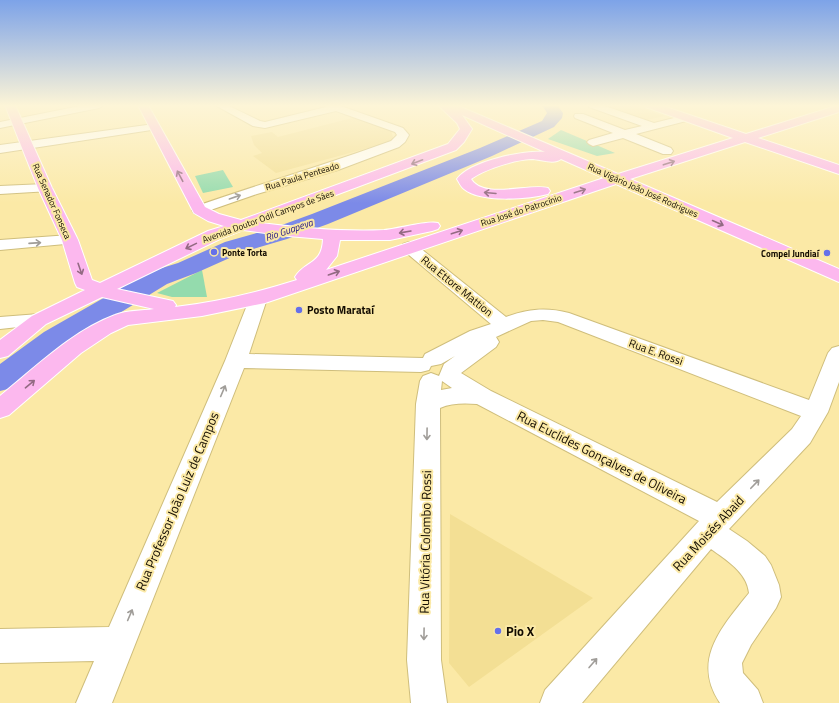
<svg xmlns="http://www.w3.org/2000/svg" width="839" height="703" font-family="'Titillium Web',sans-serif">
  <rect width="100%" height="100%" fill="#fbe9a6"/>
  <g fill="#f3df94">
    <polygon points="604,105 631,105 664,116 647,120"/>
    <polygon points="356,117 391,130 394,141 276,173 253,156 262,153 254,145 251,136 272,132 278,137"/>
    <polygon points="450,514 593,598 469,687 449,663"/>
  </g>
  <g fill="#94dbad">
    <polygon points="561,130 615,153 597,156 548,139"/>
    <polygon points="223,170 233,187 203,193 195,176"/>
    <polygon points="202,270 207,297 172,297 157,293"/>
  </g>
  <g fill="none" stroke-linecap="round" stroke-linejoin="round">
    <polygon fill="#7c8ae8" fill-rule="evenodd" points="542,105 557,105 563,113 562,118 554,127 492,156 328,224 287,239 243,252 196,273 167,284 66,346 12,388 0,391 0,364 44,332 149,272 178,263 225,242 271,229 312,214 480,148 542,121 547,113"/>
    <defs>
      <g id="minor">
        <polygon points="85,105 104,105 99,108 0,128 0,122"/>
        <path d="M215 105H227L260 121 265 122 326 107 324 105H338L403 128 409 135 405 142 399 147 338 170 257 194 199 214 194 213 192 210 194 207C259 184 326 165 391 141L397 135 395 132 336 111 265 128 253 126Z"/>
        <polygon points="588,105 602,105 654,123 686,115 691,118 690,120 636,134 671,148 673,151 671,154 663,154 623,138 593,146 589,144 587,142 589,140 613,133 575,118 574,116 575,114 583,114 625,130 642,126 589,107"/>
        <polygon points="154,124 158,125 160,127 158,129 0,153 0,145"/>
        <polygon points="45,184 50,185 52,188 50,191 0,194 0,186"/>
        <polygon points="70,235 76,237 78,240 76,243 0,250 0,240"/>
        <path d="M409 242 415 244 506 317C528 309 546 307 569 313L809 400 828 353 832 348 839 346V382L828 412 810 443 729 529 747 541 765 556 771 565 779 585 781 597 776 608 751 645 742 663 743 673 758 690 763 703H720C691 660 722 627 749 593 747 572 726 560 711 549L582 703H540L545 690 699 521 477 404C464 403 451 403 440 408L441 660 447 703H411L407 660 416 404 420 381 423 376 431 373 439 376 444 364 455 356 441 364 431 366 429 370 421 372 244 368 112 703H76L94 661 0 663V629L109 627 225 361 251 295 258 293 265 295 267 299 249 354 423 358 425 354 470 331 491 324 403 250 401 247 403 244ZM543 320 558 322 801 416 792 429 717 502 491 391 461 373 496 347 499 342 496 337 531 321ZM442 381 452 388 441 390Z"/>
        <polygon points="39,314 46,316 49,320 46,324 0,329 0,317"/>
      </g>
      <path id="major" d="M5 105H15L52 188 78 240 92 280 100 283 208 231 224 226 208 221 194 213 138 105H148L205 207 219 214 241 220 448 144 460 129 457 123 438 105H456L618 174 733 138 646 107 645 105H660L746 134 839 105V112L758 138 839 165V174L745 142 630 179 839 269V282L616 184 265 303 202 316 128 325 111 333 81 353 9 415 0 418V396C36 367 72 331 115 315 127 310 142 311 154 309L102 297 46 324 8 356 0 358V340L32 316 85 290 77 287 75 283 62 240 38 188ZM462 115 545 152C524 150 470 161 457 179 459 182 461 187 464 189 481 203 528 199 548 194L550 191 548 188C528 183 484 200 471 179 485 169 514 160 531 159 540 159 554 165 561 159L604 178 326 270 337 256 340 240H390L432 231 438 229 440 226 438 223C428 220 398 229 384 230 343 232 301 228 261 223L456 150 464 142 472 129ZM243 230 288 236 323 239C322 265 306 260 295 277L297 280C256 293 217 302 175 307L176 305 173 301 117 289 220 239Z"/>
    </defs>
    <use href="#minor" stroke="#cfbe7c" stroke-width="2"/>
    <use href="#major" stroke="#fff" stroke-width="2"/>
    <use href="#minor" fill="#fff" fill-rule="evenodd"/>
    <use href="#major" fill="#fcb8ee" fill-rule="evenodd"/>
  </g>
  <defs><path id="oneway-shaft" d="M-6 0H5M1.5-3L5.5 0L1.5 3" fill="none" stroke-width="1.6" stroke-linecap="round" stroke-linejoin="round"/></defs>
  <g stroke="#936a83">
    <use href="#oneway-shaft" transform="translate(417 162) rotate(159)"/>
    <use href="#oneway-shaft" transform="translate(669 163) rotate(-18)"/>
    <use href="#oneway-shaft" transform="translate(180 176) rotate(-118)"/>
    <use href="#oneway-shaft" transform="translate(580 191) rotate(-18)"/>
    <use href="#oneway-shaft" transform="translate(490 193) rotate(-175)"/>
    <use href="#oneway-shaft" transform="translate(718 223) rotate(24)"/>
    <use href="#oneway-shaft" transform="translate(405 232) rotate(170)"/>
    <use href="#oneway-shaft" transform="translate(457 232) rotate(-18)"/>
    <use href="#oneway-shaft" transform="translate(191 246) rotate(154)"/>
    <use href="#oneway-shaft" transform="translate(80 269) rotate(71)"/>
    <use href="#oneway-shaft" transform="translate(334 273) rotate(-19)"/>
    <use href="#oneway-shaft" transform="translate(30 384) rotate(-40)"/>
  </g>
  <g stroke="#a09d99">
    <use href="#oneway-shaft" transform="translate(235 197) rotate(-19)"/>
    <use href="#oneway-shaft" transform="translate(35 243) rotate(-4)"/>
    <use href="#oneway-shaft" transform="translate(223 391) rotate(-67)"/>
    <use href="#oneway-shaft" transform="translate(427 434) rotate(91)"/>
    <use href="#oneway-shaft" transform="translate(755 484) rotate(-46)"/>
    <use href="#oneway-shaft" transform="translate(130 615) rotate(-67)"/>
    <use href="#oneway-shaft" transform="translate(424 634) rotate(91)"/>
    <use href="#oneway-shaft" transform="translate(593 663) rotate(-49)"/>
  </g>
  <linearGradient id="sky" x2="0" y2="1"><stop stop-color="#7da3e8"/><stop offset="0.52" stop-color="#fdf5d7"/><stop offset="1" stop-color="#fdf5d7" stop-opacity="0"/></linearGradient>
  <rect width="839" height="203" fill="url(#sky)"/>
  <g fill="#6570e9" stroke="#fbe9a6" stroke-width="1.5">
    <circle cx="214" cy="252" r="4"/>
    <circle cx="827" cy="253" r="4"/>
    <circle cx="299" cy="310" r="4"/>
    <circle cx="498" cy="631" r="4"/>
  </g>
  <g text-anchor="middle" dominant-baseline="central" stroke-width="4" stroke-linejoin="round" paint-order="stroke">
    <g font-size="9" fill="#120b00" stroke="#fbe9a6">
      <text transform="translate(302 176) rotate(-17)">Rua Paula Penteado</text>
      <text transform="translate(643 190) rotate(24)">Rua Vigário João José Rodrigues</text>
      <text transform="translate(52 201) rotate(66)">Rua Senador Fonseca</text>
      <text transform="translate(521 210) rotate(-18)">Rua José do Patrocínio</text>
      <text transform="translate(268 216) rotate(-20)">Avenida Doutor Odil Campos de Sáes</text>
    </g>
    <g font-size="9" font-weight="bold" fill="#120b00" stroke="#fbe9a6" text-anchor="start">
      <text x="222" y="252">Ponte Torta</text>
      <text x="819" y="253" text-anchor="end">Compel Jundiaí</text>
    </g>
    <g font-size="10" font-style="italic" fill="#211382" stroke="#fbe9a6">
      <text transform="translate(289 230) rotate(-19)">Rio Guapeva</text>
    </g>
    <g font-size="11" fill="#120b00" stroke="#fbe9a6">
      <text transform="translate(457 286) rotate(39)">Rua Ettore Mattion</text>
      <text transform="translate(656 352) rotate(20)">Rua E. Rossi</text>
    </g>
    <g font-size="11" font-weight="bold" fill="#120b00" stroke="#fbe9a6" text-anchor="start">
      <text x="307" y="310">Posto Marataí</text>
    </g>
    <g font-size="13" fill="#120b00" stroke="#fbe9a6">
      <text transform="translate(602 457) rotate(27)">Rua Euclides Gonçalves de Oliveira</text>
      <text transform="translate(177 501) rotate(-67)">Rua Professor João Luiz de Campos</text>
      <text transform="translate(708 533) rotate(-47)">Rua Moisés Abaid</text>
      <text transform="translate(425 542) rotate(-89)">Rua Vitória Colombo Rossi</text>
    </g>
    <g font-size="13" font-weight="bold" fill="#120b00" stroke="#fbe9a6" text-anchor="start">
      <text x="506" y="631">Pio X</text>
    </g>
  </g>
</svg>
